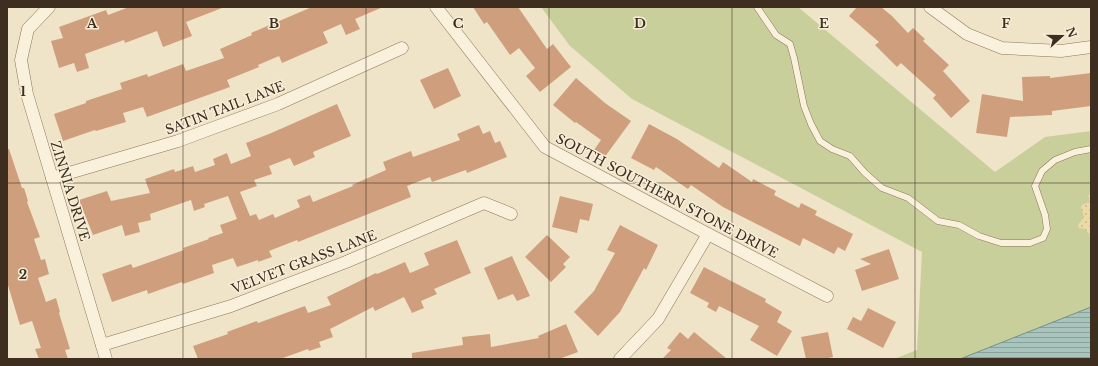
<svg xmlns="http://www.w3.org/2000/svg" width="1098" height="366" font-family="'Libre Baskerville',serif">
  <defs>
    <pattern id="sand-dots" width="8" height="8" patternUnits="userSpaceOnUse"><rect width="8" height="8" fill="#ecd9a5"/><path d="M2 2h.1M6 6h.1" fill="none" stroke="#cbbb8e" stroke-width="1.8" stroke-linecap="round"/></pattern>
    <pattern id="water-rules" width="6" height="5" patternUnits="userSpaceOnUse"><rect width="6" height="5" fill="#a9c4bc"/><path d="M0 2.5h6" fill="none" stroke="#8ba098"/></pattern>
  </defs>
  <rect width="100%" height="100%" fill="#f0e4c8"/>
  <polygon fill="#c9cf9b" points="541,7 798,7 995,172 1045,137 1091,131 1091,359 894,359 917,350 922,252 632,99 570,46"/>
  <polygon fill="url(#sand-dots)" points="1091,191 1091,239 1086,229 1079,228 1078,225 1084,217 1081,207 1082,205 1090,202 1088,195"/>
  <polygon fill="url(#water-rules)" stroke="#6f938a" points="1091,307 1091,359 960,359"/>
  <g fill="#cf9f7d">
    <polygon points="129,7 222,7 222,8 186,22 192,36 163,47 157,31 125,43 124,40 85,54 89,68 77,72 74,63 59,68 51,41 63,38 59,27 106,10 108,15"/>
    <polygon points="312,7 383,7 355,19 360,29 346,35 341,24 323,32 328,43 282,63 279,56 258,65 259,67 227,80 230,87 147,117 143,107 123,113 126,122 96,131 95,130 63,141 54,114 86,103 86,101 122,89 120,83 147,74 148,77 183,64 186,71 224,58 220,49 252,35 251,33"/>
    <polygon points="473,7 518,7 547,49 553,44 571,67 540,92 526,76 535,68 519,48 510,55 487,22 484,24"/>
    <polygon points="857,7 881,7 892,16 908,33 913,28 925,39 923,41 949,65 943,71 970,101 951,118 933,98 936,95 901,63 897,67 875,45 879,42 849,16"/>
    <polygon points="448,68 461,96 434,109 420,80"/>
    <polygon points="1091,73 1091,106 1052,111 1052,115 1010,117 1007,137 976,133 982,94 1023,101 1022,77 1050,76 1050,78"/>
    <polygon points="576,78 605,103 631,121 604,158 594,150 601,140 576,122 575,123 553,105"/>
    <polygon points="337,104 351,136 313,152 315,157 294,166 290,158 269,166 272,174 254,180 257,186 240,192 250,216 256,214 259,220 273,214 275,218 300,207 297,200 310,195 313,202 353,186 352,185 386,170 383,162 411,151 413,157 460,140 457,134 479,125 483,134 490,131 495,143 500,141 507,157 467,173 466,170 432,182 430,177 407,186 411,197 298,242 297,240 269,251 272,257 258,262 258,260 237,267 233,258 212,265 214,273 183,284 182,282 148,294 147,290 112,302 102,274 131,264 133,268 184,250 183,248 209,239 208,238 223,233 220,225 237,219 228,196 204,204 205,207 194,211 191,200 150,214 151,220 138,223 140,232 125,236 122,225 93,235 79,200 107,191 111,201 150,193 145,179 174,169 175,172 193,166 195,172 215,165 213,159 227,153 231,164 251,156 246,143 269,134"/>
    <polygon points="649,124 677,139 719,168 723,162 752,182 753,179 776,191 774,195 799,208 801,203 817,211 815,215 853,234 845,251 838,247 834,254 803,238 800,246 723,207 691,185 688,189 656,167 654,170 631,158"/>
    <polygon points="7,149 9,149 22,188 24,188 28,201 27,202 40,237 34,239 41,260 45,259 49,274 38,278 46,302 56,298 60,312 59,313 70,349 65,350 68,359 39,359 35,349 41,348 32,321 20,325 7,282"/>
    <polygon points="560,196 593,204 589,221 580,219 577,233 552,227"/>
    <polygon points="620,225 658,245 646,270 644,268 620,312 598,336 574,312 594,291 615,253 607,250"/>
    <polygon points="547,235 570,257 563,264 566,267 551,282 525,257"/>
    <polygon points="457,240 471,273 434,289 437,294 421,301 424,308 412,313 404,297 375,311 373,307 330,329 333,337 319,342 321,347 309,351 308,349 280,359 198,359 193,346 228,334 227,332 257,321 258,323 305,306 308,313 331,305 327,297 376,273 377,274 405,262 410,273 429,265 424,253"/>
    <polygon points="889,249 899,279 862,291 855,270 871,264 860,259"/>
    <polygon points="512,256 530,296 517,301 513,294 498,300 484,268"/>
    <polygon points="704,267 766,299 765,302 782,312 777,322 792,331 777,356 750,340 759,326 719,306 716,312 707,307 709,303 690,293"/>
    <polygon points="868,308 896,322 883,348 847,329 853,317 861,321"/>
    <polygon points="566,324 578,352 559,359 412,359 412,353 463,345 462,337 490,334 491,347 539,338 538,336"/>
    <polygon points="680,332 688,339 694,332 727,359 662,359 671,350 667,348"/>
    <polygon points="828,332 833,357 824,359 806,359 801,337"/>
  </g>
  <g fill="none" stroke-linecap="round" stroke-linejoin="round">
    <defs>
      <polyline id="service" points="757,7 776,35 790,44 794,58 804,106 811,124 820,141 832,149 850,156 865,173 882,188 908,198 938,221 959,225 979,236 1001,243 1030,243 1043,238 1047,229 1045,215 1035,186 1042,171 1055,160 1075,152 1091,149"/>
      <g id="minor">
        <polyline points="49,7 28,29 21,60 27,94 106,359"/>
        <polyline points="436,7 545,147 708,234 827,296"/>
        <polyline points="930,7 967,34 1002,48 1061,51 1091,47"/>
        <polyline points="52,178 178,141 278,104 402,48"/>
        <polyline points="102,345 231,306 346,262 484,203 511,214"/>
        <polyline points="620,359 658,319 708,234"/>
      </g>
    </defs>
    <use href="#service" stroke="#8d765c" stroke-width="7"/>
    <use href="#minor" stroke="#8d765c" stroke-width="13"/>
    <use href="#service" stroke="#faf1dc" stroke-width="6"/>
    <use href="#minor" stroke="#faf1dc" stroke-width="12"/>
  </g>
  <path fill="none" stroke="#3d2e20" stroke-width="1" stroke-opacity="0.55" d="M183 7V359M366 7V359M549 7V359M732 7V359M915 7V359M7 183H1091"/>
  <g text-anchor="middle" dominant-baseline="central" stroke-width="3" stroke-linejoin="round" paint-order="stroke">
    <g font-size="13" fill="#3d2e20" stroke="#f7eed8">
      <text transform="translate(225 108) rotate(-21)">SATIN TAIL LANE</text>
      <text transform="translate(70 191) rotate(73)">ZINNIA DRIVE</text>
      <text transform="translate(667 196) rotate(28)">SOUTH SOUTHERN STONE DRIVE</text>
      <text transform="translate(304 262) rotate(-21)">VELVET GRASS LANE</text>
    </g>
  </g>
  <g font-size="13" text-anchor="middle" font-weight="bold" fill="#3d2e20" stroke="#f7eed8" stroke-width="3" stroke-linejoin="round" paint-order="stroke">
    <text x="92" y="28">A</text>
    <text x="274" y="28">B</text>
    <text x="458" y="28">C</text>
    <text x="640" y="28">D</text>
    <text x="824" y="28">E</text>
    <text x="1006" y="28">F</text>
    <text x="23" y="96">1</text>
    <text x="23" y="279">2</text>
  </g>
  <rect width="1098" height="366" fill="none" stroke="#3d2e20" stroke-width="16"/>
  <g transform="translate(1062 36) rotate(69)" stroke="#f7eed8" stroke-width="3" paint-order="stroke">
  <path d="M0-3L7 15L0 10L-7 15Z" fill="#3d2e20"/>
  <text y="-6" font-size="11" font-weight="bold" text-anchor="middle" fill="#3d2e20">N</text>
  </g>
</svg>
